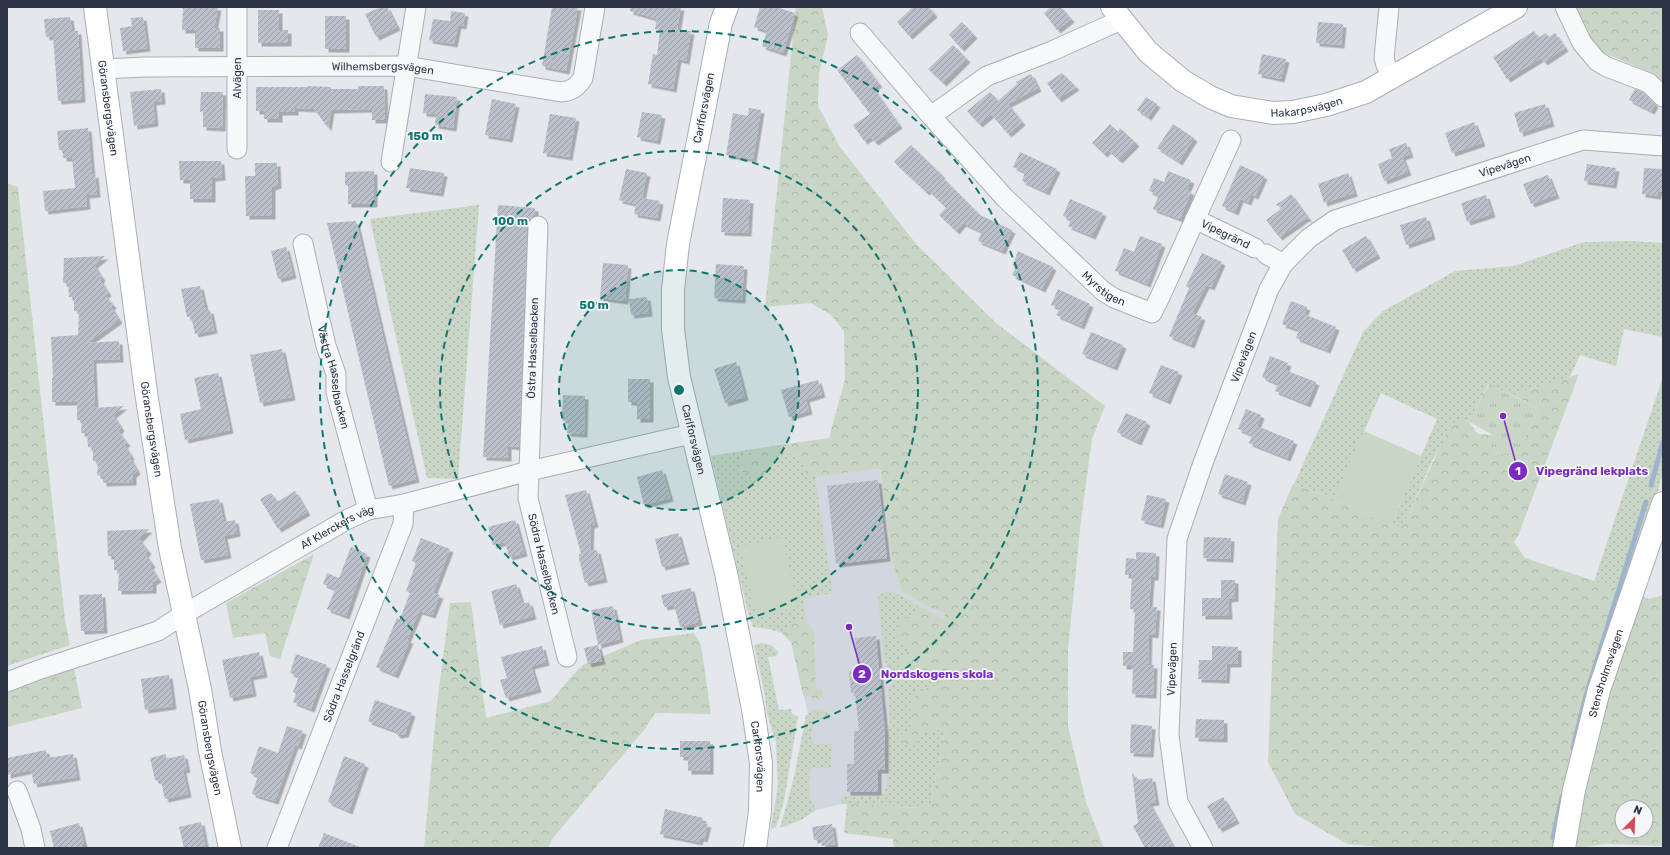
<svg xmlns="http://www.w3.org/2000/svg" width="1670" height="855" font-family="Rubik,sans-serif">
  <defs>
    <pattern id="grass-dots" width="8" height="8" patternUnits="userSpaceOnUse"><rect width="8" height="8" fill="#c9d6c5"/><path d="M2 2h.1M6 6h.1" fill="none" stroke="#adb8ab" stroke-width="1.8" stroke-linecap="round"/></pattern>
    <pattern id="forest-crowns" width="20" height="18" patternUnits="userSpaceOnUse"><rect width="20" height="18" fill="#c9d6c5"/><path d="M2 6a3 3 0 1 1 6 0M12 15a3 3 0 1 1 6 0" fill="none" stroke="#adb8ab"/></pattern>
    <pattern id="park-tufts" width="24" height="20" patternUnits="userSpaceOnUse"><rect width="24" height="20" fill="#c9d6c5"/><path d="M3 7l-1-3M5 7V3M7 7l1-3M15 17l-1-3M17 17v-4M19 17l1-3" fill="none" stroke="#adb8ab"/></pattern>
    <pattern id="building-hatch" width="6" height="6" patternUnits="userSpaceOnUse"><rect width="6" height="6" fill="#bbc0ca"/><path d="M-1 1l2-2M0 6l6-6M5 7l2-2" fill="none" stroke="#989da6"/></pattern>
    <filter id="shadow"><feDropShadow dx="3.5" dy="3.5" stdDeviation="0" flood-color="#0004"/></filter>
  </defs>
  <rect width="100%" height="100%" fill="#e4e7ec"/>
  <polygon fill="#d2d6de" points="879,433 880,473 892,560 902,592 924,605 945,614 931,805 911,808 847,803 816,810 801,820 785,822 808,714 791,642 782,633 770,629 753,627 747,608 711,456"/>
  <g fill="url(#grass-dots)">
    <polygon points="479,205 458,479 427,478 370,219"/>
    <path d="M1632 241 1663 243V337L1624 329 1616 366 1580 355 1570 377 1512 395 1488 384 1474 412 1468 421 1459 419 1433 459 1408 516C1404 524 1400 528 1391 526L1437 419 1381 393 1334 499 1294 484 1363 332 1383 311 1455 271 1514 266 1584 242Z"/>
    <polygon points="1663,377 1663,472 1659,488 1547,848 1609,586 1594,581"/>
    <path d="M753 449V455L742 459 756 475C775 470 768 464 777 452L785 451 790 454 800 456 806 473 815 477 833 593 805 598 804 601 806 621 804 620 788 625 782 633 770 629 753 627 747 609 711 456Z"/>
    <path d="M887 591C899 593 910 601 920 607L921 610 917 614 904 619 898 639 907 645V653L901 657 916 666 919 667 921 669V679L946 673 945 683C935 686 926 690 916 694L910 704 912 721 910 730 903 732 917 743 923 731 945 729 931 805 911 807 842 804V797L846 796 881 795 885 792 887 784 888 726 890 725 888 688 893 685 895 678 886 664 884 656 878 596Z"/>
    <polygon points="761,643 771,645 779,652 776,656 768,657 779,710 791,709 792,714 798,716 784,801 776,827 772,829 771,826 778,785 776,742 767,714 765,695 754,645"/>
    <polygon points="816,709 825,711 829,713 830,720 815,721 811,735 814,744 832,744 831,768 810,768 809,796 816,810 801,820 780,828 794,777 806,715"/>
  </g>
  <g fill="url(#forest-crowns)" fill-rule="evenodd">
    <path d="M796 7H822L828 35 819 74 818 106 840 147 917 245 996 323 1105 406 1092 439 1081 520 1068 649V726L1086 802 1104 848H894L893 839 844 833 847 803 912 808 931 805 945 729 923 731 917 743 911 747 904 744 901 737 903 732 910 730C913 724 912 719 911 712 908 692 930 687 945 683L946 673 926 681 921 679V669L919 667H904L900 665C898 659 902 656 907 653V645L895 637V631L900 620 917 614 921 610 920 607 944 619 945 614 924 605 902 592 892 560 880 468 815 477 806 473 800 456C796 454 782 450 779 452 772 455 774 463 770 468 764 477 745 477 739 469V462L753 455V449L829 438 845 379 844 331 831 315 811 303 765 307Z"/>
    <polygon points="1573,7 1663,7 1663,82 1654,74 1602,52 1578,24"/>
    <polygon points="7,183 18,187 65,620 70,645 7,666"/>
    <path d="M1579 374 1518 536 1514 542 1525 558 1649 599 1663 595V846L1606 844 1577 848H1390L1347 844 1295 814 1268 762 1278 519 1293 484 1334 499 1391 526C1398 527 1401 526 1406 520L1450 426 1459 419 1468 421 1478 434 1493 435V450C1502 456 1506 457 1516 454L1539 409 1512 395ZM1622 807H1646V831H1622Z"/>
    <polygon points="314,554 280,659 270,656 265,633 233,638 226,603"/>
    <polygon points="471,602 486,718 551,701 571,677 583,665 641,640 694,633 701,645 711,714 655,713 644,730 553,838 548,848 424,848 436,713 450,603"/>
    <polygon points="801,619 806,621 814,631 816,688 822,690 823,696 819,700 803,695 791,642 782,633 791,623"/>
    <polygon points="74,668 82,708 7,727 7,693"/>
  </g>
  <path fill="url(#park-tufts)" d="M1489 384 1539 409 1516 454C1506 457 1502 456 1493 450V435L1468 421 1474 412Z"/>
  <g fill="#c9d6c5">
    <polygon points="1364,431 1421,456 1391,526 1334,499"/>
    <polygon points="782,537 798,607 757,617 740,547"/>
  </g>
  <g fill="none" stroke-linecap="round" stroke-linejoin="round">
    <g stroke="#9fb4cc" stroke-width="5">
      <polyline points="1651,485 1663,442"/>
      <polyline points="1573,748 1585,699 1646,502"/>
      <polyline points="1553,838 1562,797"/>
    </g>
  </g>
  <g fill="url(#building-hatch)" filter="url(#shadow)">
    <polygon points="183,7 218,7 214,28 220,28 220,48 195,48 195,30 182,30"/>
    <polygon points="381,7 387,7 397,27 376,37 365,14"/>
    <polygon points="552,7 578,7 566,71 542,66"/>
    <polygon points="630,7 681,7 677,30 691,31 686,61 678,59 673,89 648,84 653,54 657,55 660,30 655,29 657,19 630,11"/>
    <polygon points="760,7 776,7 795,13 783,53 762,46 767,31 754,27"/>
    <polygon points="913,7 929,7 934,14 909,36 897,22"/>
    <polygon points="1051,7 1061,7 1071,19 1057,30 1044,13"/>
    <polygon points="258,10 279,10 279,30 288,30 288,43 258,43"/>
    <polygon points="451,11 465,13 463,26 458,25 454,44 429,40 433,19 450,21"/>
    <rect x="325" y="16" width="21" height="33"/>
    <polygon points="70,17 72,31 78,31 82,99 58,101 53,36 46,37 44,19"/>
    <polygon points="143,17 147,48 123,51 120,28 132,26 131,18"/>
    <polygon points="962,22 974,35 961,48 949,35"/>
    <polygon points="1318,22 1343,24 1341,45 1316,43"/>
    <polygon points="1534,31 1538,38 1546,33 1549,37 1555,33 1565,48 1544,62 1541,58 1507,79 1493,57"/>
    <polygon points="953,45 967,59 943,83 928,69"/>
    <polygon points="1262,54 1286,59 1281,79 1258,74"/>
    <polygon points="857,55 879,84 873,88 899,125 875,142 870,137 864,141 853,125 870,114 837,70"/>
    <polygon points="1062,73 1076,87 1058,99 1047,83"/>
    <polygon points="1031,74 1038,88 1008,104 1022,122 1008,134 991,114 979,124 967,111 990,92 998,101 1017,84 1016,82"/>
    <polygon points="308,86 331,87 331,89 358,89 358,86 384,86 385,120 372,120 372,109 331,110 328,128 314,109 295,108 295,112 279,112 279,119 264,119 264,111 256,111 256,87 308,87"/>
    <polygon points="161,89 162,101 153,102 155,123 134,126 130,92"/>
    <polygon points="1635,89 1643,92 1655,104 1651,111 1629,100"/>
    <polygon points="201,92 223,92 222,128 203,127 203,111 200,112"/>
    <polygon points="425,94 457,97 453,128 435,125 436,114 423,113"/>
    <polygon points="1146,97 1157,104 1148,117 1137,110"/>
    <polygon points="492,99 516,104 509,139 485,135"/>
    <polygon points="1545,104 1551,123 1520,133 1514,113"/>
    <polygon points="749,108 761,110 753,159 726,155 733,113 748,116"/>
    <polygon points="642,112 662,115 657,141 637,137"/>
    <polygon points="550,114 576,118 569,157 543,153"/>
    <polygon points="1474,122 1482,143 1452,153 1445,133"/>
    <polygon points="1110,124 1118,132 1120,128 1136,143 1119,160 1108,150 1104,154 1092,143"/>
    <polygon points="1173,124 1194,138 1179,162 1157,148"/>
    <polygon points="88,128 92,175 95,174 97,194 86,195 87,206 45,211 43,191 75,188 72,158 63,158 63,150 59,150 57,131"/>
    <polygon points="1406,143 1410,154 1402,157 1408,172 1384,181 1378,164 1392,158 1389,149"/>
    <polygon points="911,145 942,175 941,176 980,215 1012,230 1002,251 978,241 982,232 963,223 956,231 939,215 946,208 928,190 926,192 894,162"/>
    <polygon points="1020,152 1057,169 1046,192 1022,181 1025,172 1013,167"/>
    <polygon points="179,161 221,161 222,177 212,178 212,199 190,199 190,180 180,180"/>
    <polygon points="255,163 277,163 278,185 272,187 272,216 246,216 245,176 255,176"/>
    <polygon points="1587,164 1616,168 1613,185 1584,181"/>
    <polygon points="1240,165 1264,176 1255,196 1251,194 1248,202 1240,199 1235,212 1222,206"/>
    <polygon points="410,168 444,173 440,193 406,188"/>
    <polygon points="1644,168 1663,169 1663,192 1658,192 1658,196 1642,194"/>
    <polygon points="626,169 647,173 642,198 660,201 657,218 634,214 636,204 619,200"/>
    <polygon points="374,171 374,204 348,204 348,186 345,185 345,172"/>
    <polygon points="1168,171 1191,180 1187,190 1191,192 1180,219 1153,209 1159,195 1149,191 1154,178 1164,182"/>
    <polygon points="1348,173 1354,193 1324,203 1318,184"/>
    <polygon points="1548,175 1556,195 1531,204 1523,184"/>
    <polygon points="1291,194 1309,219 1306,218 1279,237 1266,220 1282,208 1276,205"/>
    <polygon points="1486,195 1492,214 1467,222 1461,203"/>
    <polygon points="723,198 750,200 748,233 721,232"/>
    <polygon points="1070,199 1103,213 1092,236 1068,226 1071,220 1063,216"/>
    <polygon points="498,205 535,208 535,216 529,220 527,226 519,447 508,446 508,458 483,457"/>
    <polygon points="1426,217 1432,236 1406,245 1400,225"/>
    <polygon points="356,221 416,479 389,486 327,223"/>
    <polygon points="1140,236 1162,244 1147,284 1115,271 1124,248 1134,252"/>
    <polygon points="1366,236 1377,255 1353,269 1342,250"/>
    <polygon points="286,247 293,275 278,279 271,251"/>
    <polygon points="1018,251 1053,267 1042,289 1012,275 1015,269 1013,265"/>
    <polygon points="1202,253 1222,262 1211,287 1206,285 1192,313 1202,317 1191,345 1169,336 1189,288 1186,286"/>
    <polygon points="105,256 94,265 102,278 100,280 108,293 105,295 113,305 111,307 119,320 87,343 119,341 120,359 93,360 95,408 124,406 113,415 121,428 118,431 127,443 124,445 131,456 130,458 137,471 133,474 133,482 103,483 103,476 97,475 98,462 93,461 93,448 88,447 87,433 81,433 82,420 77,420 77,402 52,402 52,378 53,378 51,337 78,335 79,312 74,311 74,297 69,297 68,283 63,283 64,258"/>
    <polygon points="603,263 628,265 625,301 600,298"/>
    <polygon points="716,264 744,266 742,300 714,298"/>
    <polygon points="200,286 206,311 210,310 214,330 195,334 191,316 187,317 181,289"/>
    <polygon points="1058,289 1090,304 1081,326 1056,315 1060,308 1051,305"/>
    <polygon points="647,297 649,313 631,315 629,299"/>
    <polygon points="1291,301 1307,307 1304,314 1336,327 1327,350 1296,338 1299,330 1282,324"/>
    <polygon points="1091,332 1123,345 1114,367 1082,354"/>
    <polygon points="282,349 292,397 260,403 250,355"/>
    <polygon points="1270,356 1288,363 1285,370 1316,382 1307,404 1275,391 1278,384 1262,377"/>
    <polygon points="736,362 745,397 725,403 714,369"/>
    <polygon points="1161,365 1179,372 1167,401 1149,393"/>
    <polygon points="218,373 230,430 185,440 180,414 201,409 194,378"/>
    <polygon points="628,379 650,379 650,419 637,419 637,402 628,402"/>
    <polygon points="818,380 822,394 806,399 809,411 789,417 781,390"/>
    <polygon points="563,395 585,396 584,434 567,433 568,421 562,420"/>
    <polygon points="1246,409 1261,415 1257,426 1294,441 1287,458 1249,443 1252,435 1238,429"/>
    <polygon points="1126,413 1147,422 1138,442 1117,432"/>
    <polygon points="662,470 670,498 644,505 637,477"/>
    <polygon points="1225,474 1248,482 1242,502 1218,494"/>
    <polygon points="878,480 887,558 836,564 827,486"/>
    <polygon points="586,490 595,524 591,525 590,551 597,550 604,579 585,583 579,559 579,554 581,554 565,495"/>
    <polygon points="295,491 307,512 278,529 260,499 271,493 277,502"/>
    <polygon points="1147,495 1166,499 1160,525 1141,520"/>
    <polygon points="219,499 224,522 235,520 237,533 224,536 228,555 201,560 190,504"/>
    <polygon points="515,520 524,553 509,557 505,542 493,545 488,527"/>
    <polygon points="149,529 139,539 148,551 145,554 152,564 150,566 158,579 153,582 153,590 118,591 119,571 114,570 114,556 108,556 107,531"/>
    <polygon points="678,533 686,561 662,567 655,539"/>
    <polygon points="1204,537 1231,538 1230,559 1203,558"/>
    <polygon points="421,538 450,549 433,593 440,595 432,615 419,611 407,640 410,640 395,675 376,667 397,618 400,619 410,593 406,591 416,563 412,561"/>
    <polygon points="351,547 367,554 346,616 327,609 335,589 323,584 327,573 339,578"/>
    <polygon points="1136,552 1156,553 1155,577 1151,577 1149,607 1157,607 1155,635 1149,634 1148,665 1154,665 1153,695 1132,694 1133,666 1123,666 1123,652 1133,652 1135,609 1130,609 1132,575 1125,575 1126,558 1136,559"/>
    <polygon points="1221,580 1235,580 1235,598 1228,599 1229,616 1202,616 1202,598 1221,598"/>
    <polygon points="516,584 522,604 529,602 533,616 500,625 491,591"/>
    <polygon points="691,588 699,622 680,627 674,605 664,607 661,595"/>
    <polygon points="102,594 104,630 81,631 79,595"/>
    <polygon points="613,606 620,639 598,645 591,610"/>
    <polygon points="876,636 885,732 885,770 878,770 878,792 847,792 847,764 854,764 854,731 859,731 855,693 851,693 849,671 858,670 855,638"/>
    <polygon points="598,645 602,661 588,664 584,648"/>
    <polygon points="542,646 546,662 531,666 538,689 506,698 500,680 507,678 501,657"/>
    <polygon points="1212,646 1238,647 1238,664 1227,664 1226,680 1198,679 1199,660 1212,660"/>
    <polygon points="259,652 264,674 250,677 253,693 230,698 222,660"/>
    <polygon points="296,654 327,665 311,709 293,702 296,694 293,692 299,676 290,673"/>
    <polygon points="169,675 173,706 145,710 141,679"/>
    <polygon points="375,700 412,713 405,734 398,735 393,730 368,721"/>
    <polygon points="1196,719 1224,720 1224,739 1195,738"/>
    <polygon points="1131,724 1152,726 1150,754 1130,753"/>
    <polygon points="287,726 303,731 298,746 295,745 275,801 252,794 258,776 250,773 259,746 278,753"/>
    <polygon points="680,741 710,741 710,771 688,771 688,757 680,757"/>
    <polygon points="46,750 47,758 73,754 77,777 34,784 31,770 7,775 7,758"/>
    <polygon points="166,754 166,759 184,755 187,769 183,770 188,794 165,799 161,781 155,780 150,758"/>
    <polygon points="344,756 365,764 349,811 328,802"/>
    <polygon points="1132,772 1137,780 1152,778 1156,802 1149,803 1174,848 1145,848 1133,826 1138,823"/>
    <polygon points="1223,797 1236,820 1219,829 1207,806"/>
    <polygon points="665,809 703,818 702,823 708,824 704,839 700,838 699,842 660,834"/>
    <polygon points="201,822 206,848 184,848 179,827"/>
    <polygon points="79,823 84,844 81,844 82,848 54,848 50,831"/>
    <polygon points="832,824 835,844 822,846 821,839 814,840 812,827"/>
    <polygon points="324,833 360,847 359,848 318,848"/>
  </g>
  <g fill="none" stroke-linecap="round" stroke-linejoin="round">
    <defs>
      <g id="street">
        <polyline points="237,7 237,149"/>
        <polyline points="1389,7 1384,58 1386,65 1393,77"/>
        <polyline points="1565,7 1582,43 1597,61 1607,67 1649,83 1663,97"/>
        <path id="s1" d="M1121 20 1052 51 987 76 931 116 1005 198 1103 291 1114 298 1152 313 1160 297 1231 140"/>
        <polyline points="860,33 931,116"/>
        <path id="s2" d="M103 69 145 67 406 66 561 92C572 91 577 87 583 78L595 7"/>
        <polyline points="391,162 416,7"/>
        <path id="s3" d="M1195 219 1255 248"/>
        <path id="s4" d="M538 226 528 498 567 657"/>
        <path id="s5" d="M303 244 326 346 336 374V392L368 510"/>
        <polyline points="1266,254 1283,264"/>
        <path id="s6" d="M7 682 41 669 158 631 184 614 348 519 368 510 404 504 529 471 691 434"/>
        <polyline points="17,791 31,829 35,848"/>
        <path id="s7" d="M277 848 403 524 404 504"/>
        <path id="s8" d="M1203 848 1178 802 1169 735 1177 539 1203 463 1269 289 1283 264 1309 238 1335 220 1583 140 1663 146"/>
      </g>
      <g id="secondary">
        <path id="s9" d="M95 7 146 392 170 548 200 689 210 751 230 848"/>
        <path id="s10" d="M727 7 721 23 678 244 673 290V329L679 377 726 573 753 709 761 763 760 811 755 848"/>
        <path id="s11" d="M1112 7 1148 52 1183 81 1210 97 1231 106 1273 113 1293 112 1326 105 1366 92 1516 7"/>
        <path id="s12" d="M1564 848 1574 790 1599 690 1663 503"/>
      </g>
    </defs>
    <use href="#street" stroke="#a9aeb7" stroke-width="21"/>
    <use href="#secondary" stroke="#a9aeb7" stroke-width="24"/>
    <use href="#street" stroke="#f7f8fa" stroke-width="19"/>
    <use href="#secondary" stroke="#fff" stroke-width="22"/>
  </g>
  <circle cx="679" cy="390" r="120" fill="#0f766e" fill-opacity=".12"/>
  <g fill="none" stroke="#0f766e" stroke-width="2" stroke-dasharray="7 5">
    <circle cx="679" cy="390" r="120"/>
    <circle cx="679" cy="390" r="239"/>
    <circle cx="679" cy="390" r="359"/>
  </g>
  <g text-anchor="middle" dominant-baseline="central" stroke-width="3.5" stroke-linejoin="round" paint-order="stroke">
    <g font-size="11" fill="#2b3445" stroke="#f4f6f9">
      <text stroke="none"><textPath href="#s2" startOffset="280">Wilhemsbergsvägen</textPath></text>
      <text transform="translate(237 78) rotate(-90)">Alvägen</text>
      <text stroke="none"><textPath href="#s11" startOffset="234">Hakarpsvägen</textPath></text>
      <text stroke="none"><textPath href="#s9" startOffset="102">Göransbergsvägen</textPath></text>
      <text transform="translate(704 108) rotate(-79)">Carlforsvägen</text>
      <text stroke="none"><textPath href="#s8" startOffset="858">Vipevägen</textPath></text>
      <text stroke="none"><textPath href="#s3" startOffset="34">Vipegränd</textPath></text>
      <text stroke="none"><textPath href="#s1" startOffset="459">Myrstigen</textPath></text>
      <text transform="translate(533 348) rotate(-88)">Östra Hasselbacken</text>
      <text stroke="none"><textPath href="#s8" startOffset="510">Vipevägen</textPath></text>
      <text stroke="none"><textPath href="#s5" startOffset="137">Västra Hasselbacken</textPath></text>
      <text stroke="none"><textPath href="#s9" startOffset="426">Göransbergsvägen</textPath></text>
      <text stroke="none"><textPath href="#s10" startOffset="440">Carlforsvägen</textPath></text>
      <text stroke="none"><textPath href="#s6" startOffset="367">Af Klerckers väg</textPath></text>
      <text stroke="none"><textPath href="#s4" startOffset="340">Södra Hasselbacken</textPath></text>
      <text stroke="none"><textPath href="#s8" startOffset="186">Vipevägen</textPath></text>
      <text stroke="none"><textPath href="#s12" startOffset="180">Stensholmsvägen</textPath></text>
      <text stroke="none"><textPath href="#s7" startOffset="184">Södra Hasselgränd</textPath></text>
      <text stroke="none"><textPath href="#s9" startOffset="750">Göransbergsvägen</textPath></text>
      <text stroke="none"><textPath href="#s10" startOffset="764">Carlforsvägen</textPath></text>
    </g>
  </g>
  <circle cx="679" cy="390" r="6" fill="#0f766e" stroke="#f4f6f9" stroke-width="2"/>
  <g font-size="12" text-anchor="middle" font-weight="bold" fill="#0f766e" stroke="#f4f6f9" stroke-width="3.5" stroke-linejoin="round" paint-order="stroke">
    <text x="425" y="140">150 m</text>
    <text x="510" y="225">100 m</text>
    <text x="594" y="309">50 m</text>
  </g>
  <path fill="none" stroke="#7b2cbf" stroke-width="1.5" d="M1503 416L1518 471M849 627L862 674"/>
  <g fill="#7b2cbf" stroke="#f4f6f9" stroke-width="1.5">
    <circle cx="1503" cy="416" r="4"/>
    <circle cx="849" cy="627" r="4"/>
    <circle cx="1518" cy="471" r="10"/>
    <circle cx="862" cy="674" r="10"/>
  </g>
  <g font-size="12" text-anchor="middle" font-weight="bold" fill="#fff">
    <text x="1518" y="475">1</text>
    <text x="862" y="678">2</text>
  </g>
  <g font-size="12" text-anchor="middle" font-weight="bold" fill="#7b2cbf" stroke="#f4f6f9" stroke-width="3.5" stroke-linejoin="round" paint-order="stroke">
    <text x="1592" y="475">Vipegränd lekplats</text>
    <text x="937" y="678">Nordskogens skola</text>
  </g>
  <rect width="1670" height="855" fill="none" stroke="#2b3445" stroke-width="16"/>
  <g transform="translate(1634 819) rotate(23)"><circle r="19" fill="#f4f6f9" stroke="#a4a8b1"/>
  <path d="M0-3L7 15L0 10L-7 15Z" fill="#d1495b"/>
  <text y="-6" font-size="11" font-weight="bold" text-anchor="middle" fill="#2b3445">N</text>
  </g>
</svg>
